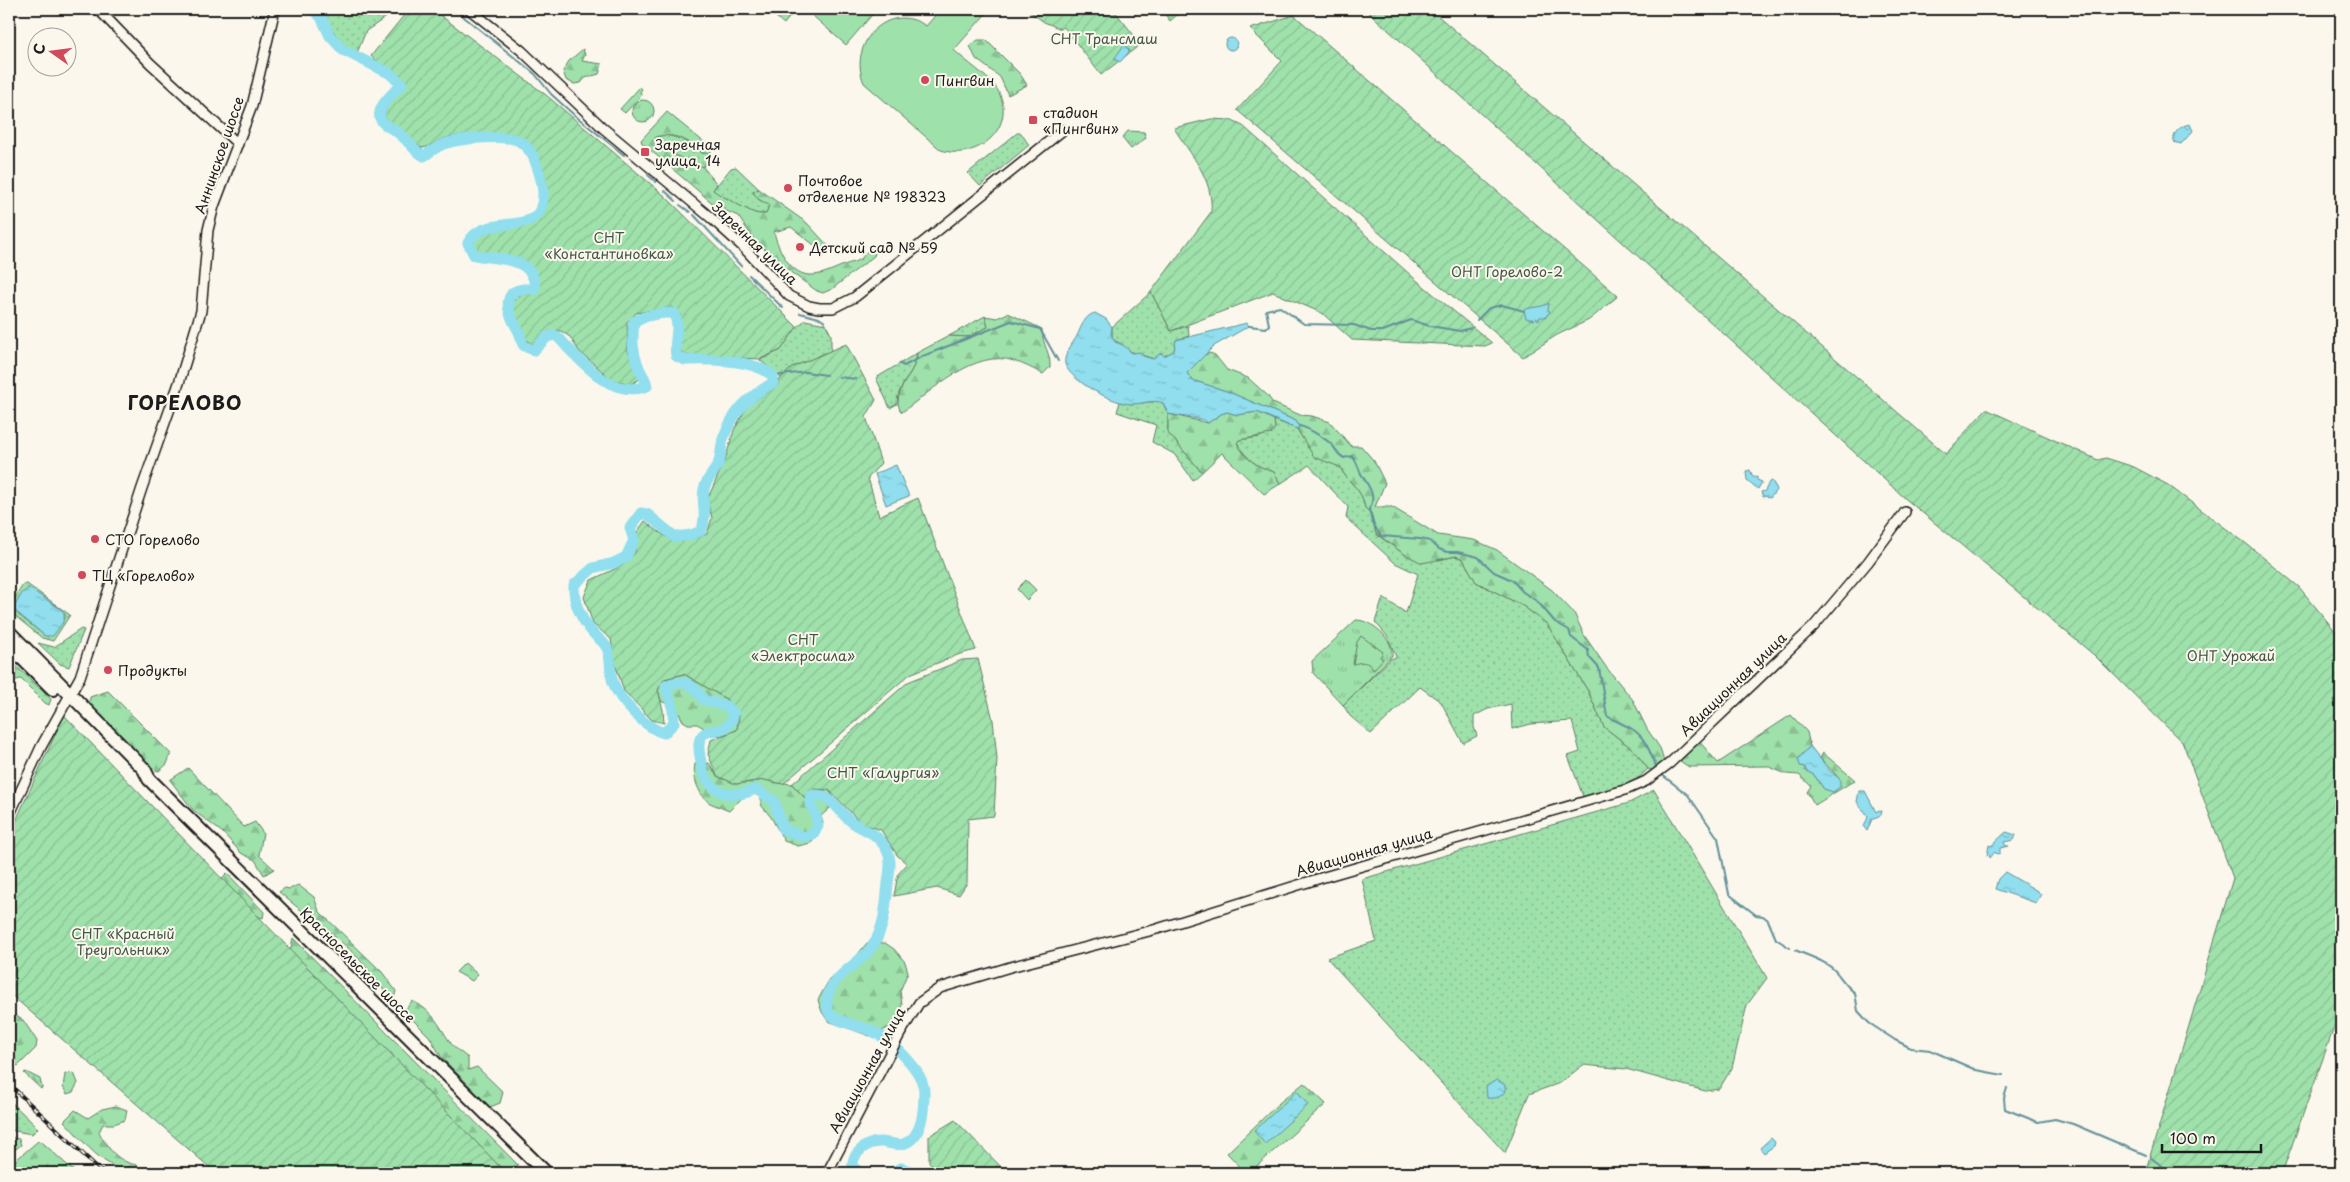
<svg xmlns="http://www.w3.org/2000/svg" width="2350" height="1182" font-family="'Playpen Sans',sans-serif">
  <defs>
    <pattern id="grass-dots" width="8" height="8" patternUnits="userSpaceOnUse" patternTransform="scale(1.25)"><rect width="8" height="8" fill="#9fe1ab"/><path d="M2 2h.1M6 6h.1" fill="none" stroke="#88c093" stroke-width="1.8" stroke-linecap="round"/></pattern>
    <pattern id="forest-firs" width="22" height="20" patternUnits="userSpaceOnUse" patternTransform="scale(1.25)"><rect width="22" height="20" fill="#9fe1ab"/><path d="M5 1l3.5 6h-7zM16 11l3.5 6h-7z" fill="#88c093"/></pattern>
    <pattern id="park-tufts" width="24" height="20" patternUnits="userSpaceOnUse" patternTransform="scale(1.25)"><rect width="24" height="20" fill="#9fe1ab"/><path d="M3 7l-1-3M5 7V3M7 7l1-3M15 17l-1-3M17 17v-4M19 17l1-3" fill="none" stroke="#88c093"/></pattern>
    <pattern id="garden-furrows" width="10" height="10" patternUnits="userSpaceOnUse" patternTransform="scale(1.25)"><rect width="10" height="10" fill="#9fe1ab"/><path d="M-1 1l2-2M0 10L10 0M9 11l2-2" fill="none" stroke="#88c093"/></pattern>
    <pattern id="water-ripples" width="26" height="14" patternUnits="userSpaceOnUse" patternTransform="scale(1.25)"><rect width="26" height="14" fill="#90deee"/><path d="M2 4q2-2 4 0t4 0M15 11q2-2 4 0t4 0" fill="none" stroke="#7cbecc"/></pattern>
  </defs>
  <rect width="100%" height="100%" fill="#fbf7ec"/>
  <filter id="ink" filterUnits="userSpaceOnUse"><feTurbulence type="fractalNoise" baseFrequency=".02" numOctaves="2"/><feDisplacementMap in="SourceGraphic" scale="10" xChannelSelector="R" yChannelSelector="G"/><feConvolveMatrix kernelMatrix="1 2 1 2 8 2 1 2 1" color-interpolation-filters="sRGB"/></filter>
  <g filter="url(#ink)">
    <g fill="url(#grass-dots)" stroke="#5e7e64" fill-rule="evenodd">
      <polygon points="320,9 398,9 366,31 357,53 340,42"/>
      <polygon points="1017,133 1021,133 1029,145 980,186 968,173"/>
      <path d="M665 135C681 138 690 142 702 153H710L711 155 703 167 682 159 657 144 654 137Z"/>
      <path d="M736 167 759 189 753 192 758 199 769 205 767 214C763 214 758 214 755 213 749 211 716 194 713 190L731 168Z"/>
      <polygon points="1151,292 1171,331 1188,326 1189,336 1176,340 1174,351 1164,356 1161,353 1154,359 1126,350 1123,345 1112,339 1112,327"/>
      <polygon points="985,316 988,327 968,337 949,336"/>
      <polygon points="805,320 826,324 831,335 831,351 793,367 781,378 760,360 781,350 794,330"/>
      <path d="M917 353C917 371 896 386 897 404L890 408 876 378Z"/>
      <polygon points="1159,401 1163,403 1168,414 1168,433 1202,472 1193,480 1174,454 1152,442 1156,425 1117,412 1120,402 1132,404"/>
      <path d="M1274 420 1297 429 1314 456 1340 467C1348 484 1362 487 1365 508L1371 513 1376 534 1404 554 1439 560 1456 556 1463 559 1476 582 1523 606 1547 624 1588 691 1604 727 1634 750 1648 769 1630 786 1584 799 1568 756 1580 752 1572 721 1531 724 1512 729 1511 704 1488 709 1474 716V727L1477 736 1463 743 1441 702 1420 687 1371 734 1350 716 1343 705 1391 659 1396 657 1388 637 1375 622 1383 598 1406 613 1418 574 1395 563 1346 518 1348 507 1309 465 1280 484 1274 472C1255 466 1246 459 1237 442L1239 440 1260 437 1275 428Z"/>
      <path d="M27 584 70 615 53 641 42 638 9 611V606L23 585ZM32 590 65 614V618L45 636 15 612Z"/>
      <polygon points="81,629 84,630 69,667 60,664 38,643 54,647"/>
      <polygon points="1654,790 1767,978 1747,1005 1732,1068 1719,1089 1705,1091 1626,1069 1583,1065 1560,1083 1529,1094 1505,1153 1327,958 1376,941 1362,879 1629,803"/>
      <polygon points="9,1100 38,1128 32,1134 9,1130"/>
      <polygon points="9,1137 19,1139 21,1145 9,1154"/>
    </g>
    <g fill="url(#forest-firs)" stroke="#5e7e64">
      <polygon points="767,9 796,9 784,24"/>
      <polygon points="978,40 986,40 1020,74 1027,85 1008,95 1000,77 976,59 970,46"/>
      <polygon points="583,49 585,55 582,61 602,64 599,74 585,78 581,83 574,84 566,80 563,71 569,61"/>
      <polygon points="640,87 642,89 640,92 642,95 625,113 620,109"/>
      <path d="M667 112 710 147 711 153H702C689 140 674 132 655 137L657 144 682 159 703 167 717 184 713 190C716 193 749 211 755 213 758 214 763 214 766 214L769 205 758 199 753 192 759 189 807 223 831 249 823 252 791 227 774 232C778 249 791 277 813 275 828 274 840 265 854 262L861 259 868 250 876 251 874 256 832 289 823 293 817 291 793 274 755 241 738 216 717 207 642 143 641 140Z"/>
      <path d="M1008 313 1042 329C1042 345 1051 353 1050 367L1043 374C1033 369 1024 364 1014 361 975 348 932 391 902 412L900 410C891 390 917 373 917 353L949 336 968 337 988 327 985 316 997 318Z"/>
      <path d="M1210 353 1215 355 1227 370 1248 378 1267 395 1273 403 1300 415 1312 416 1330 422 1351 446H1361L1374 461 1385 483 1375 507H1392L1438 535 1474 540 1497 550 1552 590 1574 613 1584 635 1606 667 1633 700 1647 729 1660 748 1664 762C1660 767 1655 772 1648 769L1634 750 1604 727 1588 691 1547 624 1523 606 1476 582 1463 559 1456 556 1422 563 1404 554 1376 533 1371 513 1365 508C1362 487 1348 484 1340 467L1314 457 1297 429 1299 426 1296 421 1229 392 1192 380 1187 373 1202 356Z"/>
      <path d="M1227 412 1237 415 1257 412 1274 420 1275 428 1271 434 1239 440 1237 443C1246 459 1255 466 1274 472L1280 484 1264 494 1222 453 1202 472 1168 433V414L1208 423 1221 414Z"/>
      <polygon points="9,662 13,663 51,699 49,705 45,703 21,679 11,681 9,679"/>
      <path d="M684 674 726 699 739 715 737 730C712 740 717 735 697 724H688L683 721 676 708 661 701 658 690 664 679Z"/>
      <polygon points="108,691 171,754 167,764 159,771 149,768 89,707 90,697"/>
      <polygon points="1791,715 1807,732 1810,746 1798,759 1807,771 1814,775 1824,789 1833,791 1840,787 1837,776 1820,758 1823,753 1855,780 1815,805 1807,792 1811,786 1799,775 1786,774 1767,766 1689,767 1680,761 1698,740 1718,763"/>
      <path d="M709 763 717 776 736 784 764 780 792 784 805 798 814 789 829 790 837 802 821 816 823 823 811 843 798 846 784 841 771 817 761 805V797L754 794 742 798 729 811C723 808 716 806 710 803 699 796 692 777 695 764Z"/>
      <polygon points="188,768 244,827 255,822 263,833 259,855 274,869 264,875 255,860 241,853 223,833 193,810 170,780"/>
      <path d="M227 873 264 912 263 918C247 914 228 893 222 878Z"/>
      <path d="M298 885 314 897 319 911 382 972 396 991 393 1002C382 988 371 972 359 959 335 933 305 915 279 892L285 888 290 889Z"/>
      <polygon points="293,938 518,1165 512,1173 506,1173 289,957"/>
      <polygon points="867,943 885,943 894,949 905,962 908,972 900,991 902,1005 893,1026 870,1036 828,1021 822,1012 818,1000 829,980 849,965"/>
      <path d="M412 1001C433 1011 438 1024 450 1042 454 1048 462 1053 468 1058V1070L477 1067 503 1092 500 1103 490 1107 442 1058 429 1036 407 1014 406 1009Z"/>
      <polygon points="9,1012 23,1020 37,1041 36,1048 18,1066 9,1060"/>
      <polygon points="26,1072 40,1079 42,1088 41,1089 24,1073"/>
      <polygon points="74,1073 78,1083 73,1092 67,1094 63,1087 65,1074"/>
      <polygon points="1304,1083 1326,1104 1249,1173 1246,1173 1227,1153 1279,1103"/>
      <path d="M116 1106 127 1110 125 1120 114 1124H103L99 1132C108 1149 118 1162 137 1165L143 1173C106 1173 88 1146 64 1121L75 1110 88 1118 102 1109Z"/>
      <polygon points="38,1141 43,1143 76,1173 9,1173 9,1166"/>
    </g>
    <g fill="url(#park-tufts)" stroke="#5e7e64">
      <circle cx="643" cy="111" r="11"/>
      <polygon points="1128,131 1144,132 1146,138 1131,149 1122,138"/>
      <polygon points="1026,580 1036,590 1027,600 1017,589"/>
      <path d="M1356 620C1372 620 1394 639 1392 656L1343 705 1313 673 1312 661Z"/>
      <polygon points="465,963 478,975 472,981 456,972"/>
    </g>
    <g fill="url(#garden-furrows)" stroke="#5e7e64">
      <path d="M409 9H432L546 95 665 196 797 327 781 350 760 359 685 355 679 350 681 333 680 314 672 307 636 313 627 322 628 351 640 379 631 384 611 379 579 351 570 337 561 331H549L541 340 532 344C519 336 513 316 512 302L522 294 536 293V275C517 254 502 256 476 252L472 247 471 242C490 218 530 234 543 213 550 202 547 182 543 171 539 163 535 151 528 145 515 131 464 133 446 138 437 140 431 147 422 148L389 123 384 115C387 101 401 95 405 80L381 65 371 56Z"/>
      <polygon points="1026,9 1113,9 1141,44 1101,75 1064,27 1061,29 1044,22"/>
      <polygon points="1161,9 1184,9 1170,21"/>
      <polygon points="1365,9 1430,9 1946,454 1986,409 2098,460 2106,458 2134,467 2168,485 2248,545 2299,587 2341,638 2341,1008 2282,1173 2145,1173 2233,878 2183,743 2094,655 1907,500"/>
      <polygon points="1294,15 1618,296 1589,320 1557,335 1523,357 1237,110 1282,61 1250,29"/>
      <path d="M1211 119 1230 120 1243 126 1414 278 1492 343 1485 346 1352 340 1322 313 1273 292 1171 331 1151 292 1211 212C1214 179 1190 154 1174 128Z"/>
      <path d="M846 344 876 400 866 417 881 463 868 478 879 516 918 498 976 650 960 654 910 674 783 784 764 780 736 784 717 776 708 754 711 740 737 730 739 715 726 699 684 674 664 679 658 690 663 710 664 723 652 720 624 691 615 664 611 639 593 624 584 597 591 580 617 568 635 553 637 532 645 521C669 541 677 546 707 534L712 518 707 500 725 460 734 430 748 405 774 388 781 378 793 367Z"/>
      <polygon points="978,659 993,720 997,758 994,816 968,819 967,883 959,895 937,888 894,896 898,874 907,864 897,855 881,830 861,823 829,790 814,789 805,798 792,784 908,682 962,660"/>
      <polygon points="64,715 506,1173 216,1173 9,993 9,836"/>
      <polygon points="955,1120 1007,1173 950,1173 929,1163 929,1136"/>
    </g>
    <g fill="#9fe1ab" stroke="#5e7e64">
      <polygon points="805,9 877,9 846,45"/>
      <path d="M941 9H990L954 50C966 62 988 76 997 89 1019 126 978 162 941 150L864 83C847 43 889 0 926 26Z"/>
      <path d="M1361 636 1383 652 1380 657 1383 659 1373 670C1368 660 1362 662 1353 664L1357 642Z"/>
    </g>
    <g fill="url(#water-ripples)" stroke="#62909a">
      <circle cx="1231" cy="44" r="6"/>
      <polygon points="1124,45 1130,51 1120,62 1114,59"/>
      <path d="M2190 124 2193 131 2181 144 2174 142C2172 133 2181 125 2190 124Z"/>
      <path d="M1549 303 1548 309 1550 312 1545 317H1540L1539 320 1536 318 1534 320 1526 318 1524 310C1533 306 1542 308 1549 303Z"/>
      <path d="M1095 313 1106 319 1112 327 1111 334 1115 342 1123 345 1132 353 1140 352 1143 356 1153 359 1161 353 1164 356 1174 351 1176 340 1247 323 1249 326 1214 346 1187 373 1192 380 1229 392 1296 421 1299 426 1297 429 1257 412 1237 415 1227 412 1221 414 1208 423 1204 420 1168 414 1163 403C1153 399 1143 404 1133 404 1115 405 1070 381 1065 364 1063 355 1073 343 1077 336 1081 327 1085 315 1095 313Z"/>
      <polygon points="896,465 909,496 886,505 875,474"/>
      <polygon points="1750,470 1753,477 1757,477 1757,480 1762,482 1758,489 1747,480 1746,471"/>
      <polygon points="1772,481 1777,489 1770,498 1765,496 1763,497 1761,492 1765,491 1769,482"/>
      <path d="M29 588 62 610C69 619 58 628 53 636H45L13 609 22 593Z"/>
      <polygon points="1810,746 1830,771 1840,779 1840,787 1833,792 1824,789 1814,775 1806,771 1805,767 1800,766 1798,759"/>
      <polygon points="1859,791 1865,791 1876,812 1879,810 1882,811 1881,815 1872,819 1867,831 1864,827 1868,817 1857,802"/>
      <polygon points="2006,832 2016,835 2014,840 2004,842 2006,846 2009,846 2000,848 2000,853 1997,854 1995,852 1990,858 1989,854 1987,856 1989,845 1991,846"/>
      <polygon points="2005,872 2039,892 2041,894 2036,903 1995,889 1998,879"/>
      <path d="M1497 1080 1505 1085C1507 1097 1495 1099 1487 1098L1486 1086Z"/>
      <polygon points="1297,1091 1308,1105 1265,1144 1254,1131"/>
      <polygon points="1771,1138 1775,1142 1774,1146 1764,1153 1760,1148"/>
    </g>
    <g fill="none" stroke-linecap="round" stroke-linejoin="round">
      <g stroke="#62909a" stroke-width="2">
        <polyline points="454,9 535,74 551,94 573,114 624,155"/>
        <polyline points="648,175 656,182"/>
        <polyline points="665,191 676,201"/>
        <polyline points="680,205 690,212"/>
        <polyline points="694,215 741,266"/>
        <polyline points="749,275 783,308"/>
        <polyline points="800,313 819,318 825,322"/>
        <polyline points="1477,320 1489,308 1502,305 1524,311"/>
        <polyline points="1249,326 1266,328 1269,325 1266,310 1280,307 1304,324 1354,325 1371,331 1383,331 1411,320 1430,326 1460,331 1471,328"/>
        <polyline points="900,364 904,366 923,356 1011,321 1040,329 1058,361"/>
        <polyline points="773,376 806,372 826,375"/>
        <polyline points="839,377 856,379"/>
        <path d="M1299 426C1307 427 1328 440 1333 446 1337 451 1338 455 1344 458L1352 456C1358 462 1358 470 1363 477 1369 486 1377 498 1369 509L1372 522 1381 536 1420 539 1430 541 1439 549 1447 552H1458L1478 557 1494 572 1512 580 1523 592 1538 602 1555 622 1569 630 1571 637 1588 650 1589 657 1599 668 1607 716C1615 721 1624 724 1632 729 1646 737 1651 755 1657 769"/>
        <polyline points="1661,774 1688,795 1718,838 1729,894 1756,915 1763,916 1768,920 1776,939 1790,948"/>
        <path d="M1795 950C1808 956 1827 961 1837 973 1843 981 1847 987 1855 993L1858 1011 1869 1023 1895 1040 1911 1048 1930 1050 1976 1070 2003 1075"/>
        <polyline points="2007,1088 2004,1098 2005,1109 2038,1122 2055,1119 2073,1124 2146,1155"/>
        <polyline points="2151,1158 2172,1173"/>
      </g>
      <g stroke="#90deee" stroke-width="11">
        <path d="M313 9 321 17 330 36 343 50 389 73 402 84C393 94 367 113 387 126 393 129 398 132 403 137 410 143 415 152 424 156 431 151 439 145 447 143 461 139 506 134 519 141 532 149 536 162 540 176 543 188 545 198 540 210 529 234 483 214 468 243L474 255C496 260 535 255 535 289 500 286 505 309 518 330 525 341 516 345 534 350L547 337 554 335C560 337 563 343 568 348 589 369 615 398 647 386 646 379 642 375 639 368 632 352 632 339 634 322 640 316 666 312 674 313 681 328 673 341 676 356L685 360C711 359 754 359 773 376V383C748 397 733 411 723 439 721 447 721 455 719 462 715 472 706 479 704 489 701 505 708 515 701 531L691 535 675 537 647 514 641 513 630 528 634 540 626 557 614 563 593 568 574 585C573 603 582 621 594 634 599 639 604 642 607 648 612 658 609 672 613 682 619 701 646 728 664 733L674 723 673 710 666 686C684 677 694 685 704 700L726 706 734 713C728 739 706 724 700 739 697 746 700 755 701 762 703 780 717 797 738 794 744 794 750 791 756 789L774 801 783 829 804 837 813 834 818 826 816 816 810 803 811 796C827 791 837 808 847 818 861 831 874 830 883 844 893 857 890 868 888 883 886 903 885 924 875 942 863 965 824 976 827 1006 827 1009 829 1014 832 1016 843 1024 862 1026 874 1032 892 1041 924 1071 924 1092 924 1109 923 1138 903 1144 896 1146 887 1142 880 1142 867 1142 851 1154 853 1167L860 1173"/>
        <polyline points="890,1173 901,1168 917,1173"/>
      </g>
      <defs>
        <g id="secondary">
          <polyline points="98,9 150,63 238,144"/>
          <polyline points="469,9 522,51 603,128 711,218 743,247 789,296 809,306 819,308 833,308 855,297 1063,130"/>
          <polyline points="9,816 41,747 80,677 142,488 179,383 201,311 208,230 214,206 252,106 275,9"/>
          <polyline points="827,1173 900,1034 919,1003 940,988 1010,967 1157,929 1324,877 1628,789 1646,781 1670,763 1814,626 1868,562 1905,512"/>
        </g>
        <g id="highway">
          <polyline points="9,632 144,769 149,779 546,1173"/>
          <polyline points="9,645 53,689"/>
        </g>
      </defs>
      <use href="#secondary" stroke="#1c1c1c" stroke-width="12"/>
      <use href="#highway" stroke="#1c1c1c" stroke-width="16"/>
      <use href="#secondary" stroke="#fbf7ec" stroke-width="9"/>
      <use href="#highway" stroke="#fbf7ec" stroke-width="12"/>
      <defs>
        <polyline id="rail" points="9,1084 103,1173"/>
      </defs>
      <use href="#rail" stroke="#1c1c1c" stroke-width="4"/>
      <use href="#rail" stroke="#fbf7ec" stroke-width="2" stroke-dasharray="5.5" stroke-linecap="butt"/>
    </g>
  </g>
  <g fill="#d1495b" stroke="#fbf7ec" stroke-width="2">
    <circle cx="925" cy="80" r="5"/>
    <rect x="1028" y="115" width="10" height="10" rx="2.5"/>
    <rect x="640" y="147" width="10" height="10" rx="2.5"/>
    <circle cx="788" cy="188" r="5"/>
    <circle cx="800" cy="247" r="5"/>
    <circle cx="95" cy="539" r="5"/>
    <circle cx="82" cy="575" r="5"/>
    <circle cx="108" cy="670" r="5"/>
  </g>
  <g text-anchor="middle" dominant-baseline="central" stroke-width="4" stroke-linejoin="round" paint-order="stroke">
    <g font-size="14" fill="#435747" stroke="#fbf7ec">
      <text x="1104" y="38">СНТ Трансмаш</text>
      <text x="609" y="237">СНТ<tspan x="609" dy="16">«Константиновка»</tspan></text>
      <text x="1507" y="271">ОНТ Горелово-2</text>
      <text x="803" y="639">СНТ<tspan x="803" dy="16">«Электросила»</tspan></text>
      <text x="2231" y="655">ОНТ Урожай</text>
      <text x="883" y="772">СНТ «Галургия»</text>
      <text x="123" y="933">СНТ «Красный<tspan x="123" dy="16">Треугольник»</tspan></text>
    </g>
    <g font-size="14" fill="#1c1c1c" stroke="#fbf7ec" text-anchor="start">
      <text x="935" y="80">Пингвин</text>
      <text x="1043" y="112">стадион<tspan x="1043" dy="16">«Пингвин»</tspan></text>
      <text x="655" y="144">Заречная<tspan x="655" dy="16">улица, 14</tspan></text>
      <text x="798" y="180">Почтовое<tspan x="798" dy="16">отделение № 198323</tspan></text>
      <text x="810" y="247">Детский сад № 59</text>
      <text x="105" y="539">СТО Горелово</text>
      <text x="92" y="575">ТЦ «Горелово»</text>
      <text x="118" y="670">Продукты</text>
    </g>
    <g font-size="14" fill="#1c1c1c" stroke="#fbf7ec">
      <text transform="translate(219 155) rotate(-71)">Аннинское шоссе</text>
      <text transform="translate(755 243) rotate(44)">Заречная улица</text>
      <text transform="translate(1733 684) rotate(-44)">Авиационная улица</text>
      <text transform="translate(1364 852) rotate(-16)">Авиационная улица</text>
      <text transform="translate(358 965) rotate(45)">Красносельское шоссе</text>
      <text transform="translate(867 1070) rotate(-61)">Авиационная улица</text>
    </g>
    <g font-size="19" font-weight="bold" letter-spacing="1" fill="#1c1c1c" stroke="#fbf7ec">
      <text x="185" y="402">ГОРЕЛОВО</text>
    </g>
  </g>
  <rect width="2350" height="1182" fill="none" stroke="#fbf7ec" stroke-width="30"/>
  <rect x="15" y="15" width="2320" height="1152" fill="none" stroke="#1c1c1c" stroke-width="2" filter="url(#ink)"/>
  <g transform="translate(52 52) rotate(284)"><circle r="24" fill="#fbf7ec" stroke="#a29f99"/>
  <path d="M0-4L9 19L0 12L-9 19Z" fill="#d1495b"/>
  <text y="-8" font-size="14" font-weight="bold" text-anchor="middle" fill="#1c1c1c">С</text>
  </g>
  <path d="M2162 1144v8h99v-8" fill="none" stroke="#1c1c1c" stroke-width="2.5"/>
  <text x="2170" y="1144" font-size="15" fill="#1c1c1c" stroke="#fbf7ec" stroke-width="4" paint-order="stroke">100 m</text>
</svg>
